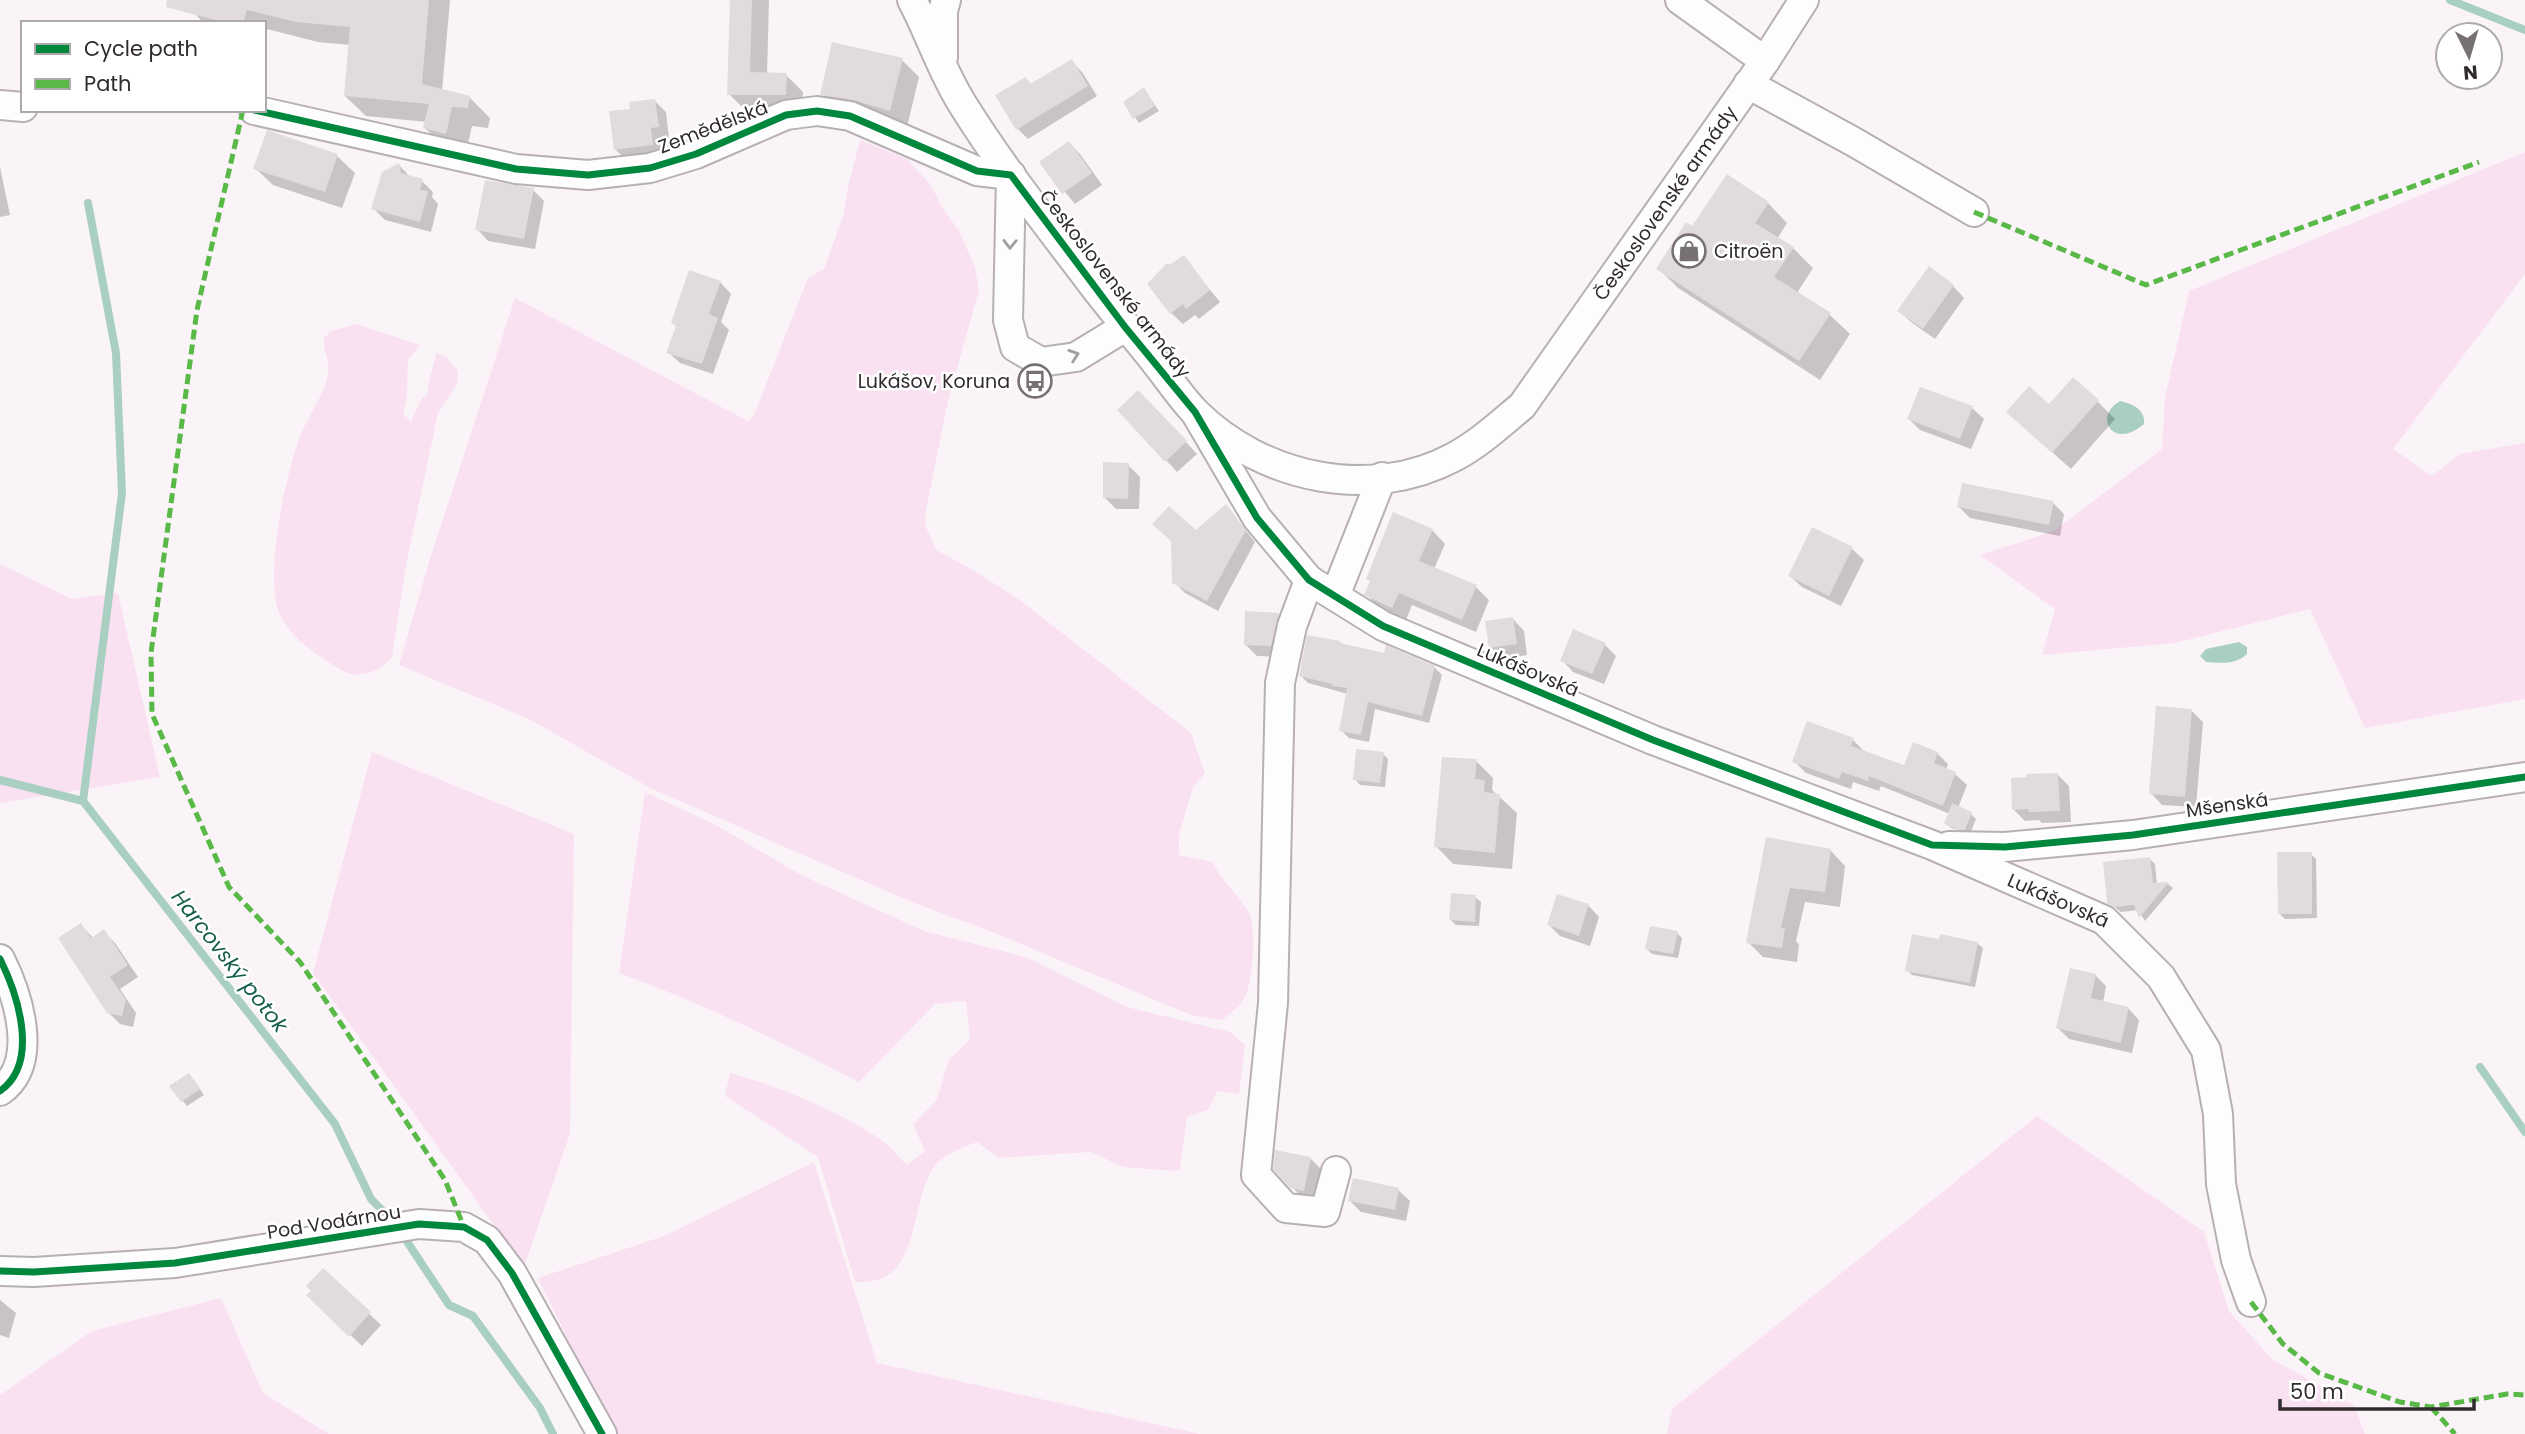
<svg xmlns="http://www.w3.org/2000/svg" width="2525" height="1434" font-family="Poppins,sans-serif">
  <rect width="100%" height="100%" fill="#faf4f8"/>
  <g fill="#fae1f2">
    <path d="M860 140 907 159 931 185 942 207 959 231 975 267 979 290 948 401 925 516 926 527 936 550 970 568 1021 601 1191 733 1205 773 1193 787 1179 835V855L1212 862C1222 881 1237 894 1248 911 1257 925 1253 982 1245 997 1241 1006 1229 1014 1222 1020L1191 1015 992 932 909 901 652 789 529 719 399 665 429 562 515 298 748 421 754 415 808 278 824 269 843 216 848 187Z"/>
    <polygon points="2525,152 2525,274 2393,449 2432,476 2460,454 2525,443 2525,699 2365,728 2310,609 2175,643 2042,655 2055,609 1980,555 2054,531 2162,449 2165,398 2189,291"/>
    <path d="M356 324 420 345 408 360 407 396 403 414 411 421 422 398 427 395C428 379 434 367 436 353L446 356 458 371 457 384 438 413 406 565 392 657C381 671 358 681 341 670 319 656 294 641 281 617 262 581 286 472 301 434 308 417 332 382 328 365 327 356 324 348 323 339L331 331Z"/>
    <polygon points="0,564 72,599 118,593 160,777 0,803"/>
    <polygon points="372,752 574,834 570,1134 524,1267 313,973"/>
    <path d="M645 792 716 825 801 875 924 931 1026 957 1127 1007 1230 1032 1245 1045 1239 1094 1217 1091 1208 1110 1187 1117 1180 1169 1175 1171 1123 1167 1091 1152 998 1158 977 1142C962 1148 940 1156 932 1170 908 1210 922 1286 855 1282L818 1157 725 1096 730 1073C774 1084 848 1115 884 1142 892 1148 899 1158 907 1165L925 1151 913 1124 936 1101 949 1060 970 1039 966 1001 935 1004 859 1082C781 1042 702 1003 619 973Z"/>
    <polygon points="2037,1116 2204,1232 2229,1311 2272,1359 2354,1405 2365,1434 1667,1434 1672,1409"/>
    <polygon points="814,1162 877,1363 1200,1434 614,1434 538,1278 664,1236"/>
    <polygon points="221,1298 263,1393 329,1434 0,1434 0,1395 92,1331"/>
  </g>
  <g fill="#a8cfc2">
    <path d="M2120 401C2133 404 2145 409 2144 424 2112 451 2093 416 2120 401Z"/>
    <path d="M2239 642 2247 647V654C2235 665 2221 663 2206 662L2200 656 2206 649Z"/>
  </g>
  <g fill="#0003">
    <polygon points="187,0 450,0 442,91 469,97 490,118 488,128 472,126 466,153 445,148 425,128 427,122 366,116 345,96 350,45 318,42 267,29 264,39 264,23 204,23 194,13"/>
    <polygon points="732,0 769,0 767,75 786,75 803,92 802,112 747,112 729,94"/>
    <polygon points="902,60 919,77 907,127 839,111 822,94"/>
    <polygon points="1072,62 1082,72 1097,96 1028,139 1018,129 997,96 1026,79 1032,85"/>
    <polygon points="1144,89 1159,111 1139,123 1125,103"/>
    <polygon points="654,100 666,112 669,138 661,139 663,156 627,161 616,150 632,111"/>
    <polygon points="1069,143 1080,154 1102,185 1075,204 1041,163"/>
    <polygon points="337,156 355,173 342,208 273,185 255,168"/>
    <polygon points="399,165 410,177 422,181 433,192 432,197 438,204 431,232 385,220 373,208"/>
    <polygon points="0,167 10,215 0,217"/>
    <polygon points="533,190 544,201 535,249 488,241 477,229"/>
    <polygon points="1768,203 1787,223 1777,239 1793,248 1813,268 1797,293 1830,315 1850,334 1820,380 1678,288 1658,268 1692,228"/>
    <polygon points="1183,257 1220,302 1199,319 1195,315 1183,324 1171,313 1171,266"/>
    <polygon points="720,282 731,294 721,322 729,330 713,374 680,363 668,352 677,327 673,323"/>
    <polygon points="1953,286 1964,298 1935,339 1911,322 1899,311"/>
    <polygon points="2098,402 2115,419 2071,469 2026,429 2050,406"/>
    <polygon points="1150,403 1197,454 1177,472 1166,460"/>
    <polygon points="1972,408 1984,419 1971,449 1920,430 1909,419"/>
    <polygon points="1128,465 1140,477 1139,509 1116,509 1105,498"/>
    <polygon points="2053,503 2064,514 2060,536 1970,518 1958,506"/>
    <polygon points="1226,506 1255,542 1218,611 1185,593 1174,582 1196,532"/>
    <polygon points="1432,530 1445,544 1434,569 1476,587 1489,600 1476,632 1412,605 1406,620 1380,608 1366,594"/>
    <polygon points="1813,530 1852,549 1864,560 1841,606 1802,587 1790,576"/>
    <polygon points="1278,615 1289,626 1282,657 1257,656 1245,644"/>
    <polygon points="1513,619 1524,631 1527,655 1502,659 1490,647"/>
    <polygon points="1340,642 1343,646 1434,667 1442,675 1429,723 1375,709 1369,742 1349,738 1341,730 1348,694 1308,683 1300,675"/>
    <polygon points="1605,645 1616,656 1604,684 1573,672 1562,660"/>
    <polygon points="2192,711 2203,722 2196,807 2162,805 2151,793"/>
    <polygon points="1853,740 1864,751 1905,767 1937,753 1948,764 1946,770 1955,774 1967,785 1958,808 1971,814 1976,819 1970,834 1951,828 1946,823 1950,814 1881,786 1879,791 1853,782 1851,789 1806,773 1794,761"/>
    <polygon points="1383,754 1388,759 1385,787 1360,785 1355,779"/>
    <polygon points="1476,761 1493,778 1492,790 1517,813 1512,869 1453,864 1436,846"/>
    <polygon points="2058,775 2069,786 2071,822 2042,823 2039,820 2025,821 2014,810"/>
    <polygon points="1768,839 1830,850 1845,866 1840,907 1805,902 1796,941 1799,945 1797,962 1763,957 1748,942"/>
    <polygon points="2311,854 2316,859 2317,918 2285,919 2279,913"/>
    <polygon points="2150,859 2155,864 2157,885 2168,884 2173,888 2145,921 2138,910 2121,912 2108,902"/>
    <polygon points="1475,897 1481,902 1479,926 1456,925 1451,920"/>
    <polygon points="1588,905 1599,917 1590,946 1560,936 1549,925"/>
    <polygon points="81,925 94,939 104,932 115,943 138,977 120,989 136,1013 133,1027 120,1024 108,1012"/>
    <polygon points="1677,933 1682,938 1678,958 1652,954 1647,949"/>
    <polygon points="1941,941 1977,943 1983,948 1975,987 1912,975 1907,970"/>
    <polygon points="2095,975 2106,986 2103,1003 2128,1008 2139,1020 2132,1053 2069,1039 2058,1028"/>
    <polygon points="194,1080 204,1095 187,1106 182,1100"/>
    <polygon points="1311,1159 1322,1170 1315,1201 1304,1199 1292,1187"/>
    <polygon points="1398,1190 1410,1201 1406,1221 1361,1212 1350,1201"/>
    <polygon points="323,1271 381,1325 362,1346 309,1295"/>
    <polygon points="0,1300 16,1313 9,1338 0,1335"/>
  </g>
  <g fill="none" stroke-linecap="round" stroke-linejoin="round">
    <g stroke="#a8cfc2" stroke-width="8">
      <polyline points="2450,0 2525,30"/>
      <polyline points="0,780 83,801 335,1124 371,1199 389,1217"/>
      <polyline points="83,801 122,493 116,353 88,203"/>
      <polyline points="2480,1067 2525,1132"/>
      <polyline points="406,1240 449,1305 473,1316 540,1408 553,1434"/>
    </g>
  </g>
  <g fill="#e1dbdf">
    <polygon points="167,0 429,0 422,84 470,96 468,108 452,107 446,134 423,128 429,104 344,96 350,27 296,22 247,10 243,23 226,23 166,7"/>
    <polygon points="730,0 752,0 750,72 787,73 786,95 727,95"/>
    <polygon points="832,42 903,58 890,111 853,100 820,95"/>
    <polygon points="1072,59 1088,86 1016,130 995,95 1026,77 1030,84"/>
    <polygon points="1144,87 1155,106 1133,119 1123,102"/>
    <polygon points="655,99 659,127 651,128 653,145 614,150 609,111 630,109 629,102"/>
    <polygon points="267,130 338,154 325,192 253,169"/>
    <polygon points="1069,141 1092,173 1062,194 1039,162"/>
    <polygon points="399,163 401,173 423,179 420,190 428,191 420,222 371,209 382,172"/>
    <polygon points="1727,174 1769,202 1755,223 1794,247 1774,277 1831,313 1799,361 1656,269 1686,222 1692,226"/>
    <polygon points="485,180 534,188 524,239 475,230"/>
    <polygon points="1184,255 1210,290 1186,309 1183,304 1170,314 1147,284 1166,264 1171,264"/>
    <polygon points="1929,266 1954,285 1923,329 1897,311"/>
    <polygon points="689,270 721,281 709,314 718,318 702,364 666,353 676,326 671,323"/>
    <polygon points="2073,377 2099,400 2052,453 2006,412 2029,386 2049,404"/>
    <polygon points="1920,387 1973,406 1960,439 1907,419"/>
    <polygon points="1138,390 1187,441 1165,462 1117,410"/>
    <polygon points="1103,462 1129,463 1128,499 1103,498"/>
    <polygon points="1962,483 2054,501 2049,525 1957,507"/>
    <polygon points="1226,504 1246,530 1207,601 1172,583 1171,541 1152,524 1169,506 1196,530"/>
    <polygon points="1393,512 1433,529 1419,561 1477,585 1462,620 1399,593 1392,608 1364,595 1370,581 1366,579"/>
    <polygon points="1812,527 1853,547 1829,596 1788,576"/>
    <polygon points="1245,611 1279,613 1271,646 1244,645"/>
    <polygon points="1513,617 1517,644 1489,648 1485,621"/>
    <polygon points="1573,629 1606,643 1592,674 1560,661"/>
    <polygon points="1307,635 1340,641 1340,643 1384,653 1386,645 1435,666 1422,716 1368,702 1361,735 1339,731 1347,688 1332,686 1332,684 1299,676"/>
    <polygon points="2156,706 2192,709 2185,797 2149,794"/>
    <polygon points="1807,721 1854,738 1851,746 1904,765 1913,742 1938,752 1934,763 1956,772 1943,806 1869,776 1868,781 1842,772 1839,779 1792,762"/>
    <polygon points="1356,749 1384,752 1380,783 1353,780"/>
    <polygon points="1442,757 1477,759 1475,779 1485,780 1484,792 1500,794 1495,853 1434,847"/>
    <polygon points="2058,773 2060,811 2029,812 2028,809 2012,810 2011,778 2026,777 2026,774"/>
    <polygon points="1952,803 1972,812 1965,830 1958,830 1944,824"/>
    <polygon points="1766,837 1831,849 1825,892 1790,888 1781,928 1785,928 1782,948 1746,943"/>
    <polygon points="2277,852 2312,852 2312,914 2278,914"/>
    <polygon points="2150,857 2153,883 2169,882 2139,918 2134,905 2114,907 2107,903 2103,862"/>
    <polygon points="1451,893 1476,895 1475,922 1449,920"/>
    <polygon points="1557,894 1589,904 1579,936 1547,925"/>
    <polygon points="81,923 91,938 104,929 128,965 110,977 126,1000 122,1016 107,1013 58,938"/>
    <polygon points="1650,926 1678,931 1673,954 1645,949"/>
    <polygon points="1912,934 1939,939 1940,934 1978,942 1970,983 1905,971"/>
    <polygon points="2070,968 2096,974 2091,998 2129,1007 2121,1043 2056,1028"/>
    <polygon points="189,1073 200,1089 181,1102 169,1086"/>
    <polygon points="1275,1150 1311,1157 1304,1191 1290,1188 1273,1169"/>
    <polygon points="1353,1178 1399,1188 1395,1210 1348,1201"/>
    <polygon points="323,1268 371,1312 349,1337 306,1295 311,1291 306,1286"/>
  </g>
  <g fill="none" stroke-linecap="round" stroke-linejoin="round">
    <defs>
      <g id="minor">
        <path id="s1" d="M912 0C930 34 942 72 963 105 1001 166 1046 223 1090 281 1111 309 1134 335 1156 363 1169 379 1181 398 1196 413 1262 478 1370 502 1454 457 1480 443 1500 424 1522 406L1765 61 1804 0"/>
        <polyline points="1680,0 1765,61"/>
        <polyline points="943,57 943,11 946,0"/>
        <polyline points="1748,84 1854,142 1974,212"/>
        <polyline points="0,105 23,107"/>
        <polyline points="254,110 516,169 588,175 650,168 696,154 786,115 817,111 850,116 977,171 1011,175"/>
        <polyline points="1011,175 1008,320 1015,347 1041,362 1076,357 1125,327"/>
        <path id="s2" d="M1195 412 1257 518 1309 580 1383 626 1653 740 1932 845 2104 920 2161 977 2206 1050 2218 1114 2221 1184 2236 1260 2251 1302"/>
        <polyline points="1309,580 1292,626 1280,683 1273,1003 1256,1175 1286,1208 1325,1212 1336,1171"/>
        <polyline points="1335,596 1382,477"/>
        <polyline points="1949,846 2005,847 2133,835 2525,777"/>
        <path d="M0 959C18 995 40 1063 0 1091"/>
        <polyline points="0,1271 34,1272 175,1263 419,1224 464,1227 487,1240 512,1273 602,1434"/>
      </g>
    </defs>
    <use href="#minor" stroke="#b6b0b4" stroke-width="32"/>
    <use href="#minor" stroke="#fefdfe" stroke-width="28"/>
    <g stroke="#58b947" stroke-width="5" stroke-dasharray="10 5" stroke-linecap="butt">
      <polyline points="243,110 197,310 151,653 152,714 229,887 300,962 445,1180 464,1227"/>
      <polyline points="1974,212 2146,285 2479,162"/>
      <polyline points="2251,1302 2283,1344 2319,1373 2400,1402 2431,1407 2507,1394 2525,1395"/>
      <polyline points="2431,1407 2455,1434"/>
    </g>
    <defs>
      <g id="cycleway">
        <polyline points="254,110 516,169 588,175 650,168 696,154 786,115 817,111 850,116 977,171 1011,175 1125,327 1195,412 1257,518 1309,580 1383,626 1653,740 1932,845 2005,847 2133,835 2525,777"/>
        <path d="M0 959C18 995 40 1063 0 1091"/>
        <polyline points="0,1271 34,1272 175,1263 419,1224 464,1227 487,1240 512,1273 602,1434"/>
      </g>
    </defs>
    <use href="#cycleway" stroke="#fff" stroke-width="11"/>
    <use href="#cycleway" stroke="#00873e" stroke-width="7"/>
  </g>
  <defs><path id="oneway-chevron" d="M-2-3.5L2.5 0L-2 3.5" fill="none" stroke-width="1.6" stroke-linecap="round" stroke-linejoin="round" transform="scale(1.75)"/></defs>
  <g stroke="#a29ea1">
    <use href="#oneway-chevron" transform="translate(1010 244) rotate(91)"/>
    <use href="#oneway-chevron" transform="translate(1074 355) rotate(-19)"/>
  </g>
  <defs>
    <symbol id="shop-ring" viewBox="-11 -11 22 22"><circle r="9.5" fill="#fff" stroke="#777175" stroke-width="1.5"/><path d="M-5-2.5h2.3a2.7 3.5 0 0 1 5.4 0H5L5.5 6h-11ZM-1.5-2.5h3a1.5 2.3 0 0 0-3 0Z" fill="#777175"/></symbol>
    <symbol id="bus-ring" viewBox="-11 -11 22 22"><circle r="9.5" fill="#fff" stroke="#777175" stroke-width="1.5"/><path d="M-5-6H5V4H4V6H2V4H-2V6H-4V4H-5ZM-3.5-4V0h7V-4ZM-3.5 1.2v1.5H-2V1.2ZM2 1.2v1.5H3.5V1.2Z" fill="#777175"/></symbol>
  </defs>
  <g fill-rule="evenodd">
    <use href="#shop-ring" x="1670" y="232" width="38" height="38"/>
    <use href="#bus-ring" x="1016" y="362" width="38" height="38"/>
  </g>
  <g text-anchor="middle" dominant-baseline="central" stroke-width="5" stroke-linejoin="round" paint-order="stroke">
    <g font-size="19" fill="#312b2f" stroke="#fff">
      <text transform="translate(713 127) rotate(-21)">Zemědělská</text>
      <text stroke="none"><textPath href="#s1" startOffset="1116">Československé armády</textPath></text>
      <text transform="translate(1115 284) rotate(52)">Československé armády</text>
      <text transform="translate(1528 670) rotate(23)">Lukášovská</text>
      <text transform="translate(2227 805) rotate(-8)">Mšenská</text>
      <text stroke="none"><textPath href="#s2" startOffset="1020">Lukášovská</textPath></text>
      <text transform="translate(334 1222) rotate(-9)">Pod Vodárnou</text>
    </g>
    <g font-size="19" fill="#312b2f" stroke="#fff" text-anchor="start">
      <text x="1714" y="251">Citroën</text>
      <text x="1010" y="381" text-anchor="end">Lukášov, Koruna</text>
    </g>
    <g font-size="21" font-style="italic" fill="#155e4b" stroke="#fff">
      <text transform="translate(230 961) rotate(52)">Harcovský potok</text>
    </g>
  </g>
  <rect x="21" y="21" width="245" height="91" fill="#ffffff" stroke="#adaaac" stroke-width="2"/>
  <rect x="35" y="44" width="35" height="10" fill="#00873e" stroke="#adaaac" stroke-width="2"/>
  <text x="84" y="56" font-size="21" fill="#312b2f">Cycle path</text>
  <rect x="35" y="79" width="35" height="10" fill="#58b947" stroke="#adaaac" stroke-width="2"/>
  <text x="84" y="91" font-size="21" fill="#312b2f">Path</text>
  <g transform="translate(2469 56) rotate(175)"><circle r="33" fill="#ffffff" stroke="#adaaac" stroke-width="2"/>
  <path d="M0-5L12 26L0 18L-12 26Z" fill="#777175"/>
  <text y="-10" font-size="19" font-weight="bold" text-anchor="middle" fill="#312b2f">N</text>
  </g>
  <path d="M2280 1399v10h194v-10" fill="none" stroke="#312b2f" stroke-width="3.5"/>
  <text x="2290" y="1399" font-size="21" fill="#312b2f" stroke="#ffffff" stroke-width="5" paint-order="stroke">50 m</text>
</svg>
